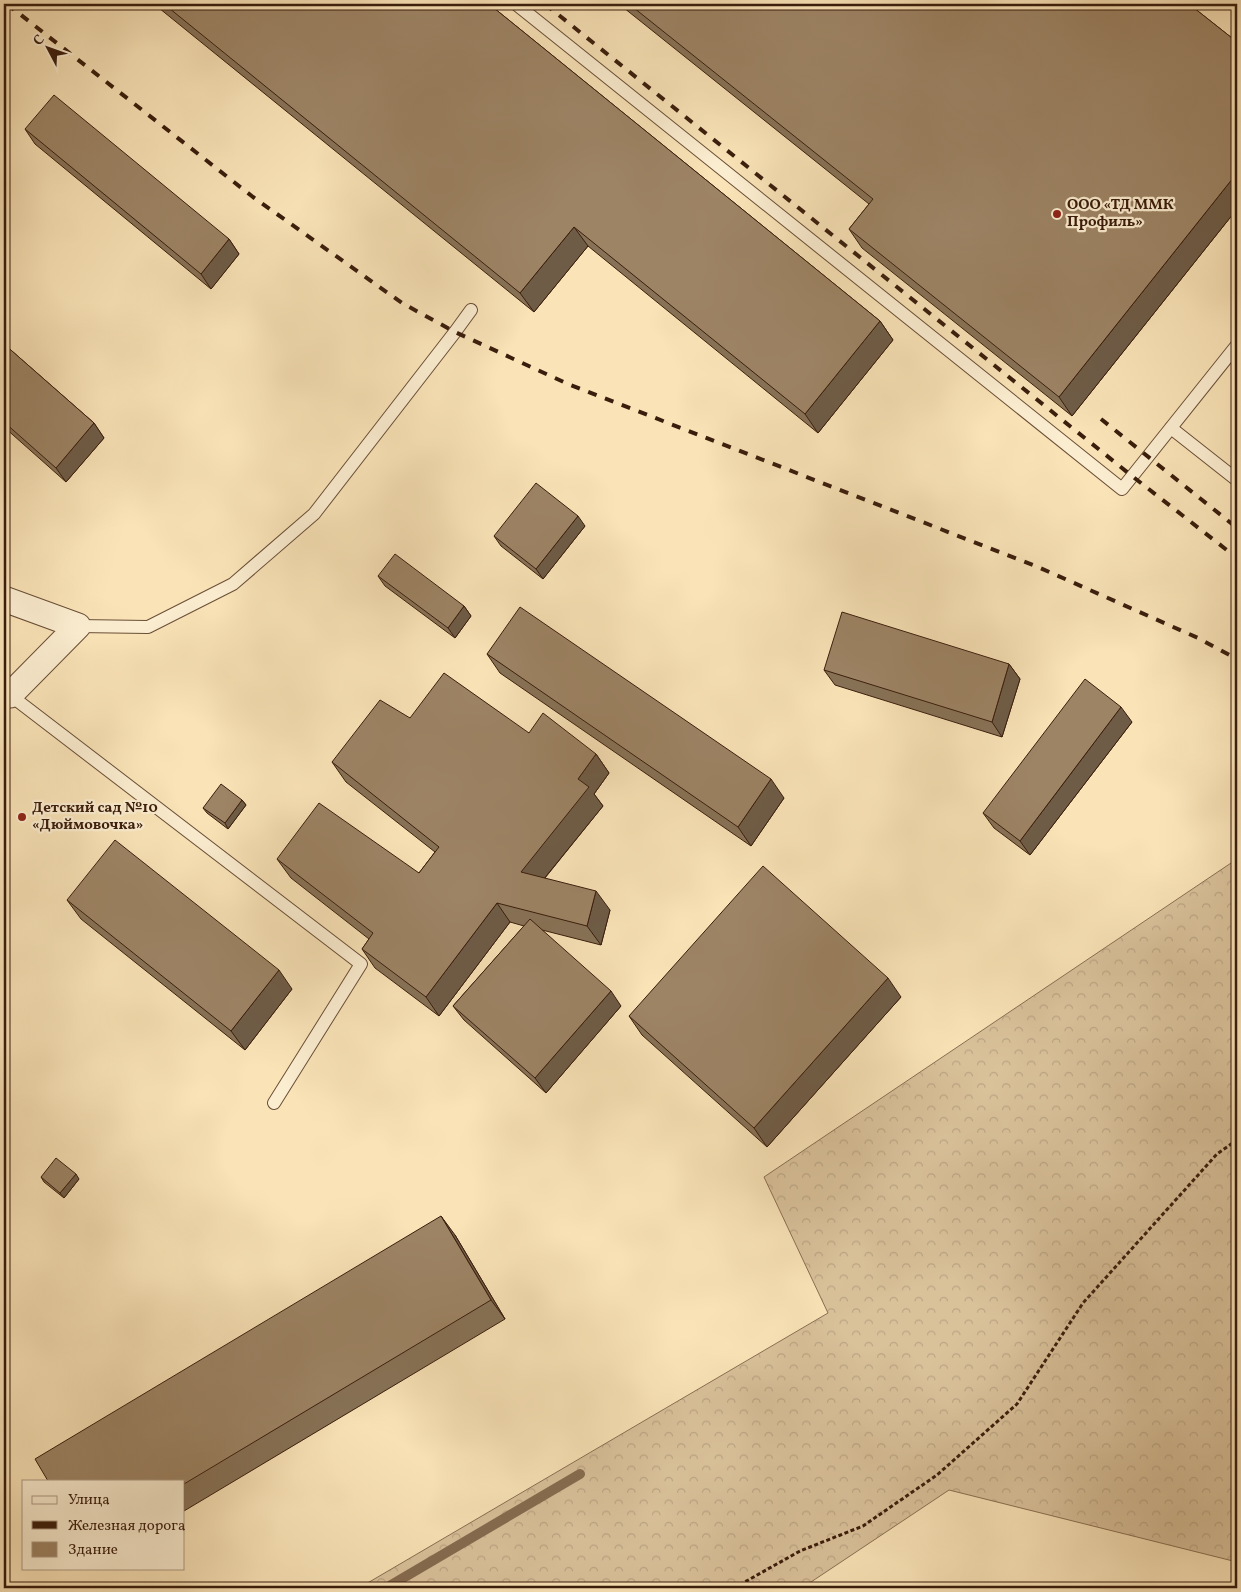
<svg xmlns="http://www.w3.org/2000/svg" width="1241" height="1592" font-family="Vollkorn,serif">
  <defs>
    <pattern id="forest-crowns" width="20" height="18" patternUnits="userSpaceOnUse" patternTransform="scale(1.25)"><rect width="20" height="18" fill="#d9c19a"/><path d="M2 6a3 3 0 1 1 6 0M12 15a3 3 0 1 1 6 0" fill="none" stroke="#bba584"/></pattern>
  </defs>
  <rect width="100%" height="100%" fill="#f9e3b7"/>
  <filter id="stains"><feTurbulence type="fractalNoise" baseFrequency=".004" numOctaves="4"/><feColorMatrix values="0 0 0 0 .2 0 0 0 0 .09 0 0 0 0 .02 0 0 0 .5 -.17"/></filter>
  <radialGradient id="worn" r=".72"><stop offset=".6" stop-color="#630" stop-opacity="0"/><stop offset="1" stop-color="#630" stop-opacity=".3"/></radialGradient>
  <polygon fill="url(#forest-crowns)" stroke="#8a6f53" points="1237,859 1237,1562 949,1490 802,1588 359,1588 828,1313 764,1177"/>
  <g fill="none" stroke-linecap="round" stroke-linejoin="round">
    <polyline stroke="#866c50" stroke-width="10" points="386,1588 580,1474"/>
    <defs>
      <g id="service">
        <polyline points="516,4 1122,489 1237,345"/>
        <polyline points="1171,428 1237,480"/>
        <polyline points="78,626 148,627 233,584 314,514 455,332 471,310"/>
        <polyline points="10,695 361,964 274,1103"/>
      </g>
      <polyline id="minor" points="4,599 78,626 10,695 4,690"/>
    </defs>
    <use href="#service" stroke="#6a4e37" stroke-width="14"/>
    <use href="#minor" stroke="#6a4e37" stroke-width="27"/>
    <polyline stroke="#3a1d0c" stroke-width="3" stroke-dasharray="4 2.5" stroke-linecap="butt" points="734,1588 800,1551 863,1526 937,1475 1017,1404 1083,1303 1217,1154 1237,1140"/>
    <use href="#service" stroke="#fbedd0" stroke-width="12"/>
    <use href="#minor" stroke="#fbedd0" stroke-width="25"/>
    <g stroke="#3a1d0c" stroke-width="4" stroke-dasharray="9 9" stroke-linecap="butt">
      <polyline points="7,4 253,197 402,303 455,332 568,384 1038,567 1198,638 1237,659"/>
      <polyline points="545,4 1132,476 1237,558"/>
      <polyline points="1101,419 1237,528"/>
    </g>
  </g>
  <g fill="#877257" stroke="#3a1d0c">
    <polygon points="154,4 489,4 880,321 893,340 818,433 588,246 534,312"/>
    <polygon points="619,4 1189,4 1237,42 1237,209 1072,416 862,248 849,229 869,204"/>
    <polygon points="25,129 229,239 239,254 211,289 35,144"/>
    <polygon points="4,344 94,423 104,438 66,482 4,427"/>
    <polygon points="585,526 543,579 501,546 494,536"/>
    <polygon points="378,576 464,606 471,616 455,638 385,586"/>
    <polygon points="487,654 784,798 751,846 500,673"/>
    <polygon points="1009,664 1020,679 1002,737 835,685 824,670"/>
    <polygon points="410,718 529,733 596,754 609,773 594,794 603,806 545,878 610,910 601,945 542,930 621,1006 546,1093 464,1020 453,1006 524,926 510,922 439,1016 375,968 362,949 369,939 291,878 277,859 419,873 435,852 346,782 332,762"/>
    <polygon points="1132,722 1030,855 994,828 983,813"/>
    <polygon points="242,800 246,805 228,829 207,813 203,808"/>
    <polygon points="67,900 292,989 245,1050 81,919"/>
    <polygon points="901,997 767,1147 642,1035 629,1016"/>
    <polygon points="41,1177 79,1179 64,1198 44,1182"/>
    <polygon points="455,1235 505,1319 184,1511 184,1481"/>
  </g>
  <g fill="#6e5c47" stroke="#3a1d0c">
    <polygon points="1237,173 1237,209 1072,416 1059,397"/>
    <polygon points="574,227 588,246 534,312 520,293"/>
    <polygon points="229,239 239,254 211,289 201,274"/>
    <polygon points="880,321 893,340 818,433 805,414"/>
    <polygon points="94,423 104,438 66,482 56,468"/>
    <polygon points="578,516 585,526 543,579 536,569"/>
    <polygon points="464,606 471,616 455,638 448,628"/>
    <polygon points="1009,664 1020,679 1002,737 992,722"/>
    <polygon points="1121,707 1132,722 1030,855 1020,841"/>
    <polygon points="596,754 609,773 594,794 603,806 534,891 521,872 578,779"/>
    <polygon points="771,779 784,798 751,846 738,827"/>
    <polygon points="242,800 246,805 228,829 225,823"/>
    <polygon points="596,891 610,910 601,945 587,926"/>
    <polygon points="497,903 510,922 439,1016 426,997"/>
    <polygon points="279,970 292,989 245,1050 231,1031"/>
    <polygon points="888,978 901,997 767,1147 754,1128"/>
    <polygon points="611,991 621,1006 546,1093 535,1078"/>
    <polygon points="76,1174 79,1179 64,1198 60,1193"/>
    <polygon points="441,1216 455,1235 505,1319 491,1300"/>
  </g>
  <g fill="#9d8465" stroke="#3a1d0c">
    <polygon points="164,4 489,4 880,321 805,414 574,227 520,293"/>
    <polygon points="629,4 1189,4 1237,42 1237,173 1059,397 849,229 873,199"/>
    <polygon points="54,95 229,239 201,274 25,129"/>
    <polygon points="4,344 94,423 56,468 4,422"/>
    <polygon points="536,483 578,516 536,569 494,536"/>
    <polygon points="395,554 464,606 448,628 378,576"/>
    <polygon points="520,607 771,779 738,827 487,654"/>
    <polygon points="842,612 1009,664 992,722 824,670"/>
    <polygon points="444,673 529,733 543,713 596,754 578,779 589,787 521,872 596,891 587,926 497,903 426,997 362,949 373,933 277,859 319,803 419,873 439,847 332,762 380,700 410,718"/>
    <polygon points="1085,679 1121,707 1020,841 983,813"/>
    <polygon points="221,784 242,800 225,823 203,808"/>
    <polygon points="115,840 279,970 231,1031 67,900"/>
    <polygon points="763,866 888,978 754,1128 629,1016"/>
    <polygon points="530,919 611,991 535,1078 453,1006"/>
    <polygon points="56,1158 76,1174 60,1193 41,1177"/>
    <polygon points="441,1216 491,1300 184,1484 184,1481 48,1481 35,1459"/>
  </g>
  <g fill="#8f2418" stroke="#fbedd0" stroke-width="2">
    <circle cx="1057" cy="214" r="5"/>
    <circle cx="22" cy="817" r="5"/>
  </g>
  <g text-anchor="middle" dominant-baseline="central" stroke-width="4.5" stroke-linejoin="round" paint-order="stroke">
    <g font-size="15" font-weight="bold" fill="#3a1d0c" stroke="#fbedd0" text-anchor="start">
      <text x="1067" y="205">ООО «ТД ММК<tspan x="1067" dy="17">Профиль»</tspan></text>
      <text x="32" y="808">Детский сад №10<tspan x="32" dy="17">«Дюймовочка»</tspan></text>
    </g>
  </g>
  <rect width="1241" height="1592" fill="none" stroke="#f9e3b7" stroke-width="20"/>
  <rect x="5" y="5" width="1231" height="1582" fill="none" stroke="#3a1d0c" stroke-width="2.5"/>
  <rect x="10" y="10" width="1221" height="1572" fill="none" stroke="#3a1d0c"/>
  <rect x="22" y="1480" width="162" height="90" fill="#fbedd0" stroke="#ae9a82"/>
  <rect x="32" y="1496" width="25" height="8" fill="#fbedd0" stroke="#ae9a82"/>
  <text x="68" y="1504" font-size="15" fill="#3a1d0c">Улица</text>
  <rect x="32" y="1521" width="25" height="8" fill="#3a1d0c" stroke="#ae9a82"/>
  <text x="68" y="1530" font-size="15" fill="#3a1d0c">Железная дорога</text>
  <rect x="32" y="1542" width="25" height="15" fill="#9d8465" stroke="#ae9a82"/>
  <text x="68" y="1554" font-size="15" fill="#3a1d0c">Здание</text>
  <g transform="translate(48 48) rotate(311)" stroke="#fbedd0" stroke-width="4" paint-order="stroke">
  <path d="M0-4L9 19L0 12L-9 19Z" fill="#3a1d0c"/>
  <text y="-8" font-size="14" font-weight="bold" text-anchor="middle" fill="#3a1d0c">С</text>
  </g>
  <rect width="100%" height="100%" filter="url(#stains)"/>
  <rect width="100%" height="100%" fill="url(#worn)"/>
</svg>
